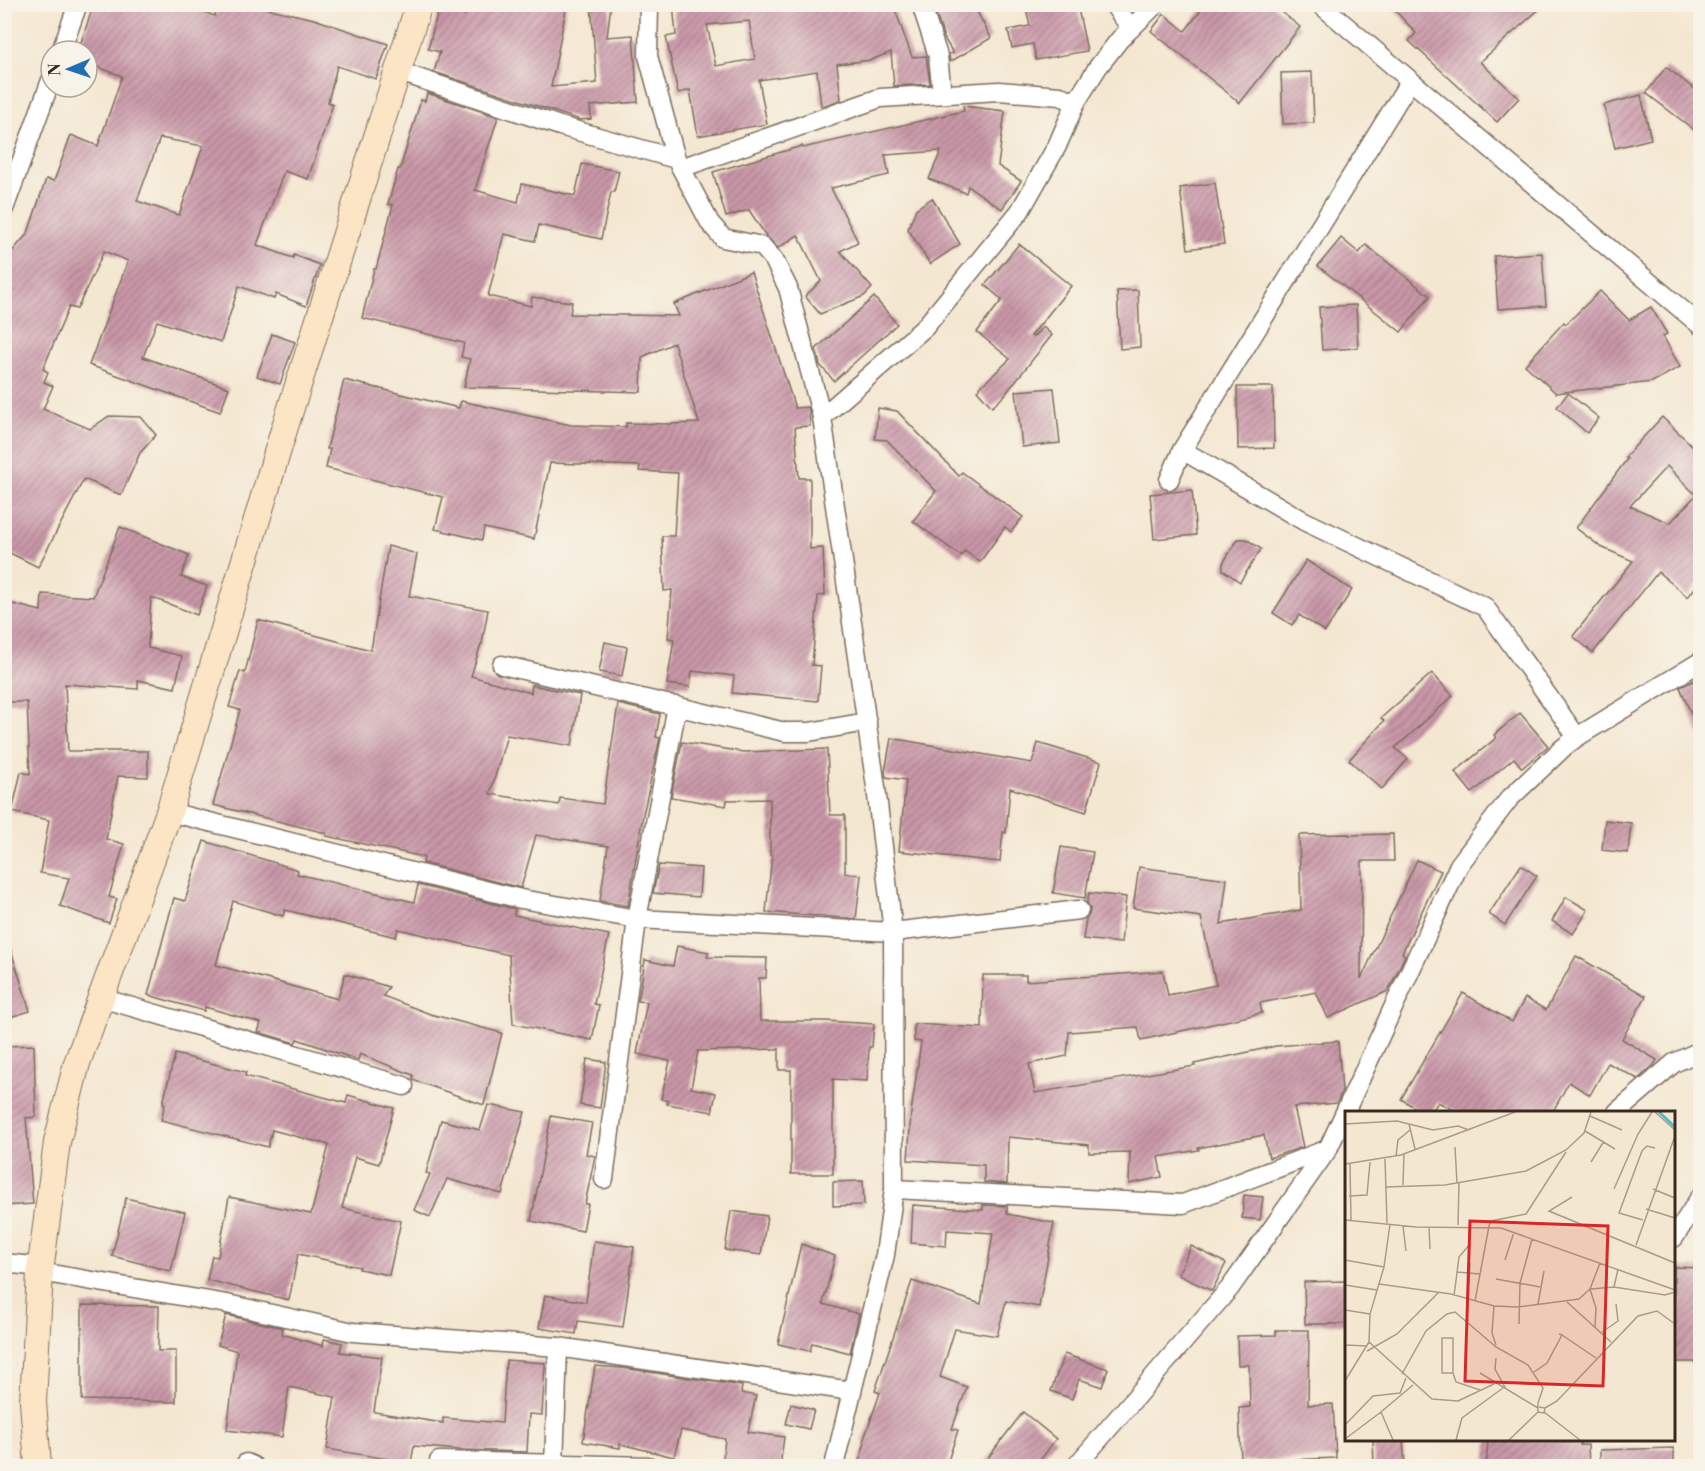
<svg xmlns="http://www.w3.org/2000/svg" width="1705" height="1471" font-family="'Libre Bodoni',serif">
  <defs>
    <pattern id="building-hatch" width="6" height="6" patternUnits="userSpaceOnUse" patternTransform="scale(1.5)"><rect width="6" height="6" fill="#c997a8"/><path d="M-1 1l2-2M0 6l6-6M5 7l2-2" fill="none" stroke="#a47b88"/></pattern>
  </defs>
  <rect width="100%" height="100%" fill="#f7f3e8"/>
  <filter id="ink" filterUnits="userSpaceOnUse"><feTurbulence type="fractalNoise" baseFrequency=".0167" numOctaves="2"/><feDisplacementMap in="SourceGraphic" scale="12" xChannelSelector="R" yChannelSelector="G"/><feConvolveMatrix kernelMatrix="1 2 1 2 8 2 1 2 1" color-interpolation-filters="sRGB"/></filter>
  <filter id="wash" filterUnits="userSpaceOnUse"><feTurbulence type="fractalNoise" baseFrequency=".008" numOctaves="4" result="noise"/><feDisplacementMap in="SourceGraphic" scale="24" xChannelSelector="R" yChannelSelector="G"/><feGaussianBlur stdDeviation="1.35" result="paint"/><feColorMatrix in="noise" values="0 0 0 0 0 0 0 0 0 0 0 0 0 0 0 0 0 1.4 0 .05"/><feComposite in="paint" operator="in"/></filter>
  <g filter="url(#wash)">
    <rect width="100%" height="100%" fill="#f4e7d1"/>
    <g id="blocks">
      <g fill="url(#building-hatch)" fill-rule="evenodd">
        <path d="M94 4H182L215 16 218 4H247L314 19 388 44 376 79 337 66 328 102 333 104 308 179 284 171 257 245 293 258 294 255 320 265 306 306 276 294 274 299 239 286 221 342 157 321 143 357 229 388 220 412 89 365 128 261 104 251 77 309 69 307 43 369 48 372 44 382 53 386 43 409 90 429 109 416 141 417 156 435 140 453 121 495 84 479 38 567 4 550V261L28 233 46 179 54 181 71 135 98 146 122 76 87 63V51H78ZM160 138 203 146 179 215 137 201Z"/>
        <polygon points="467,4 567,4 551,87 597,83 591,4 611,4 607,37 633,35 638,102 590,106 591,119 580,120 434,72 440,52 428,49 439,8 465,15"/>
        <path d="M673 4H893L912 57 926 56 930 84 894 86 891 52 871 60 837 64 841 100 825 105 821 106 817 71 759 80 767 124 698 136 690 90 678 93 666 37 676 35ZM749 21 755 59 716 66 707 25Z"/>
        <polygon points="953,4 973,4 991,38 950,62 949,54 953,53 944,38 936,14"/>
        <polygon points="1025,4 1077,4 1087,51 1036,60 1033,44 1012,48 1008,30 1030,26"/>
        <polygon points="1206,4 1272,4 1300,27 1240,103 1151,31 1164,14 1185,31"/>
        <polygon points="1389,4 1545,4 1480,62 1519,98 1497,122 1409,41 1416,33"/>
        <polygon points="1666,67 1701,94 1701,135 1646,93"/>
        <polygon points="1312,72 1314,123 1283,124 1281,73"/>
        <polygon points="427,93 498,117 475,190 518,202 522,184 575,196 582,164 619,171 614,192 611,192 601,239 539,225 535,241 504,234 488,296 531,306 532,297 572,302 570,314 679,316 674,304 751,272 795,408 808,407 809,411 810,426 795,427 799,478 810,478 810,549 823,548 825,595 818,596 812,665 821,666 818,701 732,693 734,676 692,671 690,687 667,684 674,639 668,638 672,590 664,591 662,536 674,536 678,473 639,471 640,466 550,463 534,539 484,528 482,540 435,529 443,497 326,468 330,449 327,449 344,380 459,408 461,401 571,425 626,427 626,423 668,424 699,423 674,343 642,357 641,392 464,387 470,359 461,357 464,343 362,318 374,269 376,269 393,205 388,204 398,169 400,169 421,100 425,101"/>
        <polygon points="1641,95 1651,139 1615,148 1604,105"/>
        <polygon points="963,106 1005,111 998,166 1021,181 1002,209 968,186 966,193 929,179 941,151 885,155 889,175 831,188 858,242 840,251 872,288 864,296 820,314 805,296 821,281 798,235 778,248 766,236 749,210 726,217 713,172 802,146 803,148 964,111"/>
        <polygon points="1215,183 1224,244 1188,249 1180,188"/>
        <polygon points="932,198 960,244 930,264 908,229 916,209"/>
        <polygon points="1341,238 1359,253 1366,245 1430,296 1401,332 1318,266"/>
        <polygon points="1019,244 1071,286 1031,336 1033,337 1043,327 1052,335 1003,397 992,407 977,390 1010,359 977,332 1002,300 985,285"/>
        <polygon points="1542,253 1546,306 1498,309 1494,256"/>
        <polygon points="1138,290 1140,347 1120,349 1117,291"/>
        <polygon points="1600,291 1629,320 1651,307 1667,334 1663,336 1680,367 1652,382 1556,393 1525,365 1564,322 1566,324"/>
        <polygon points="874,297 897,324 834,381 820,365 816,349"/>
        <polygon points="1356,305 1358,348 1322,350 1319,307"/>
        <polygon points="272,334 295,342 280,384 257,376"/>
        <polygon points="1237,387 1273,387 1274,448 1238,449"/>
        <polygon points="1054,388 1060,443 1022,447 1016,391"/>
        <polygon points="1568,393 1599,418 1587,433 1557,407"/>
        <polygon points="878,408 897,411 959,476 962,472 1023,517 1011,532 1005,527 980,562 965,551 961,556 913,521 936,491 887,440 875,439"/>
        <path d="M1662 417 1701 454V580L1688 597 1658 572 1593 653 1573 636 1633 561 1601 547 1576 528 1627 459 1625 457ZM1667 466 1696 495 1670 523 1630 506Z"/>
        <polygon points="1192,490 1196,535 1154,539 1150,494"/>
        <polygon points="120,527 189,555 181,577 207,586 197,615 151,597 148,648 182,656 175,688 138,680 138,689 65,684 68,751 148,751 148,777 118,776 106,839 124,844 109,897 117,899 109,923 60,906 69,878 40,873 49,820 12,812 21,772 30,774 27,702 4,702 4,622 9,603 41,611 42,594 93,597"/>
        <polygon points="1238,539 1246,539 1261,549 1240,582 1223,570 1223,563"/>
        <polygon points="388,546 417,554 409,596 488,610 482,644 481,644 471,676 531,693 532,685 580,695 572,746 507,735 490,794 559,805 560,798 603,804 618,704 660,714 656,737 660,738 643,815 628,906 600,901 608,846 536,835 521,888 423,863 424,857 326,836 326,833 213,805 240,710 229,707 240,671 245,673 258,620 371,650"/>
        <polygon points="1306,560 1352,590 1325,632 1299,615 1292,625 1273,613"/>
        <polygon points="605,642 627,647 622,676 599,672"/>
        <polygon points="1432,673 1453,696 1395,748 1408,759 1382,789 1349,760 1384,721 1381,718"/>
        <polygon points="1701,677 1701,736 1700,736 1680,687"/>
        <polygon points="1520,713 1548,746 1522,768 1514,758 1472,793 1455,772 1496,738 1494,735"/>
        <polygon points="891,738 1032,763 1038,743 1101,762 1086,812 1010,788 1006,833 1003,832 1000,862 899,851 906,780 886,777 885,772"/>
        <polygon points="682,742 743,752 827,749 830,815 845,815 845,873 861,875 856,919 766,912 772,855 770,855 770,799 727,800 726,806 671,797"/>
        <polygon points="1605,820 1631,823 1628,853 1602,850"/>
        <polygon points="1349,834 1349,835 1393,834 1394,861 1362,861 1361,979 1417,860 1441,871 1402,953 1405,955 1388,991 1328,1018 1316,992 1260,1003 1262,1013 1141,1040 1138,1027 1069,1032 1067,1056 1029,1064 1035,1093 1195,1066 1194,1064 1276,1046 1338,1041 1342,1091 1337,1103 1294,1107 1303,1147 1269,1158 1264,1135 1198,1148 1199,1150 1158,1157 1162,1177 1129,1184 1130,1152 1089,1153 1089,1145 1008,1137 1007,1184 984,1182 984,1165 908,1160 911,1113 921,1042 914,1041 914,1024 982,1028 983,975 1026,975 1026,981 1163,971 1168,995 1216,985 1201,917 1133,908 1139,867 1227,879 1221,924 1301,910 1299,835"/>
        <polygon points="204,841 298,870 297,874 414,902 418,885 515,909 514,915 609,935 594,1004 599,1005 592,1040 513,1024 509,955 398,929 396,937 285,910 283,916 233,901 216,965 338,999 345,974 389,987 383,996 430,1014 502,1033 484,1105 413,1080 413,1075 360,1054 358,1060 297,1039 295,1043 258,1032 261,1023 205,1007 204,1011 148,995 174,898 185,901"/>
        <polygon points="1061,847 1093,852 1085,898 1053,893"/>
        <polygon points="659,865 701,868 699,897 653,893"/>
        <polygon points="1521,865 1537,876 1505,925 1489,914"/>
        <polygon points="1089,893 1126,897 1121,943 1083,939 1086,919 1089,915 1090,909 1087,903"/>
        <polygon points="1566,897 1588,910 1573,934 1552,921"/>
        <polygon points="9,944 30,1011 4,1019 4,945"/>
        <polygon points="677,946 709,952 707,957 767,958 766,978 759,978 760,1021 826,1021 874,1024 872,1047 869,1047 867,1081 833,1079 833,1174 791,1174 791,1070 779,1070 779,1049 698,1051 691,1088 716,1093 712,1112 667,1104 668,1101 661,1099 670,1061 637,1054 647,1002 638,1001 645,960 673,966"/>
        <polygon points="1576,956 1646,996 1622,1039 1657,1060 1654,1065 1638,1079 1608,1063 1590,1095 1569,1082 1552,1113 1459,1113 1438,1102 1431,1113 1423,1113 1401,1099 1463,993 1512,1022 1525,998 1546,1010"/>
        <polygon points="34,1045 36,1117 26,1118 33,1204 4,1206 4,1046"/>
        <polygon points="175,1054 246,1072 245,1076 346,1103 348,1095 394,1108 379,1164 355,1157 342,1208 401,1221 389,1275 359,1269 360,1267 298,1254 289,1300 207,1280 212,1256 218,1257 229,1197 311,1214 329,1145 272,1130 268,1147 161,1120 165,1104 163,1103"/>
        <polygon points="587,1059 606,1062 600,1108 580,1105"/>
        <polygon points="488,1105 525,1112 502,1194 447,1179 430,1217 414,1210 430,1174 426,1173 441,1120 480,1130"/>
        <polygon points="551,1116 592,1123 586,1154 595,1156 585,1204 588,1204 583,1231 531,1221"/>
        <polygon points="863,1181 864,1205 833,1206 833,1182"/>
        <polygon points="1244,1195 1263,1197 1260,1220 1242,1218"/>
        <polygon points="126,1198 185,1212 171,1271 112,1256"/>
        <polygon points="913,1205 983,1210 983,1205 1007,1206 1007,1214 1054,1223 1039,1307 1006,1301 997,1336 955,1329 940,1377 967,1387 952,1429 958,1430 946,1467 857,1467 865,1443 863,1442 880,1393 875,1391 912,1281 981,1304 993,1233 947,1230 946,1246 911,1243"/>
        <polygon points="731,1211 767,1216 761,1255 725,1250"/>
        <polygon points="594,1241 634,1247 623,1327 578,1321 576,1334 539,1328 545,1295 586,1302"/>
        <polygon points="801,1244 835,1256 823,1304 859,1314 850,1353 812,1343 810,1351 778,1344"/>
        <polygon points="1191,1246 1226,1263 1212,1291 1178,1275"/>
        <polygon points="1674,1267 1701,1268 1701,1362 1674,1362"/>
        <polygon points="1347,1281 1347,1324 1305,1324 1304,1282"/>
        <polygon points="82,1305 159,1306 158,1351 176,1351 176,1402 82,1400"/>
        <polygon points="226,1315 283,1328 282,1334 323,1346 324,1339 342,1343 340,1352 382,1357 374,1412 443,1423 443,1418 502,1423 506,1360 545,1363 542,1415 529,1414 527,1452 459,1450 414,1446 411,1463 327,1449 335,1397 289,1387 282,1437 227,1430 237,1351 218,1345"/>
        <polygon points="1276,1330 1309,1330 1308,1405 1333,1404 1336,1458 1241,1462 1239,1408 1250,1407 1249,1365 1238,1365 1237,1336 1276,1335"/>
        <polygon points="1064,1354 1108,1369 1102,1387 1079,1379 1072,1399 1051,1391"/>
        <polygon points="595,1366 623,1368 742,1386 741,1393 756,1396 748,1432 784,1437 780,1467 722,1467 725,1439 681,1430 674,1457 620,1444 620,1448 583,1442"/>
        <polygon points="791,1404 814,1410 809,1429 786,1424"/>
        <polygon points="1023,1412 1056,1439 1035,1467 981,1467"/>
        <polygon points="1373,1440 1403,1440 1405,1467 1374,1467"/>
        <polygon points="1488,1440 1581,1440 1580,1445 1588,1445 1589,1467 1486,1467"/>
        <polygon points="1674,1448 1674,1467 1600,1467 1600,1450"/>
      </g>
    </g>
  </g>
  <g filter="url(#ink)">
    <use href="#blocks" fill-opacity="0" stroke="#7c6c5d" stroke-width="1.5"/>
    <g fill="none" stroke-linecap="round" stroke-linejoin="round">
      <defs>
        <g id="street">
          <polyline points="649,4 648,56 676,159"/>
          <polyline points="921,4 938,56 942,94"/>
          <polyline points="1113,4 1131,28"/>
          <polyline points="1320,4 1700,325"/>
          <polyline points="61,51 78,4"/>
          <polyline points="397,71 560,126 676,159 681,168 880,98 999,91 1060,96 1076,102"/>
          <polyline points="681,168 710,223 723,238 762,246 774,260 788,288 822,417 876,787 893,932 894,1189 885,1255 834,1466"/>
          <polyline points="4,209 51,80"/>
          <polyline points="822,417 925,327 1020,211 1057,146 1076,102 1098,67 1120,39 1156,4"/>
          <polyline points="1182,450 1410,81"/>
          <polyline points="1169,480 1182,450 1304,521 1485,607 1577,737"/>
          <polyline points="502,665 785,732 809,732 867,722"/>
          <polyline points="169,812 521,899 637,919 893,932 1079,910"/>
          <polyline points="101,998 404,1086"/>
          <polyline points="1617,1112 1674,1063 1700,1051"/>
          <polyline points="604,1179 637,919 677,706"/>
          <polyline points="894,1189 1183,1204 1328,1149"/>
          <polyline points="1674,1238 1700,1197"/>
          <polyline points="4,1263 41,1267"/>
          <polyline points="40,1272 227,1304 353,1332 558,1347 851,1391"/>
          <polyline points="439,1461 648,1466"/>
          <polyline points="246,1463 253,1466"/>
          <polyline points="554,1466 558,1347"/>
          <polyline points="1076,1466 1230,1288 1328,1149 1459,865 1509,799 1563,748 1577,737 1700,662"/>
        </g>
        <polyline id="secondary" points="38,1466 33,1402 40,1272 57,1142 77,1063 169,812 283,433 419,4"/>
      </defs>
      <use href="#street" stroke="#7c6c5d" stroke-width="21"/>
      <use href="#secondary" stroke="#7c6c5d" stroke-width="28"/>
      <use href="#street" stroke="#fff" stroke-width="18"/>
      <use href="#secondary" stroke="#fce5c4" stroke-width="26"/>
    </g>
  </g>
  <g transform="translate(1345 1111)">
    <rect width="330" height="330" fill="#f4e7d1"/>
    <path fill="none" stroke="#50bcca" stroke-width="3" d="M314 1 330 16"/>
    <path fill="none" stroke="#aa9b89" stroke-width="1.5" d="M310 1 330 19M245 5 277 19M0 13 52 10 88 19 113 15 124 19M64 13 70 38M240 20 270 38M110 36 112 72M51 45 53 29 65 19M40 48 42 112M246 51 259 30M0 53 56 44 170 1M5 53 6 109M58 74 59 43M40 76 100 74 181 60 221 39 239 22 246 1M269 78 293 23 307 1M308 78 330 87M4 85 22 84 25 51M227 86 204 100 330 152M301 98 330 107M0 109 71 116 156 117 330 179M298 109 274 102 297 40 302 35 310 37M113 114 114 72M58 115 61 140M144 115 146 110 181 103 221 41M84 116 85 138M291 134 330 25M0 149 39 156M160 149 169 121M112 161 135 163M151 168 195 176M34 173 106 183 149 195 173 196 234 188 245 178M124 173 125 152M0 174 32 179M269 176 273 158M246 178 269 176 320 184 330 181M109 185 114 146 125 133M130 190 144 115M222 191 266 231M193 193 199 160M149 195 147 222 151 234M0 199 25 203M174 213 175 172 187 128M250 216 251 197 245 178 255 152M257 221 273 210 271 193M217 224 251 247M24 231 87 288 113 290 149 273M0 234 22 235M22 240 52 223 94 181M151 247 150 258 161 278M189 261 202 252 217 224 214 223M108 262V227H97V262H108L111 271 135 279M135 262 193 297M57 263 81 220 102 203 110 201 151 236 183 254 198 277 193 292V301L199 302 200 297 194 296M0 270 24 231 25 203 39 156 45 113M200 297 212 290 293 205 312 200 330 213M199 301 235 329M0 314 28 285 55 282 61 267M0 328 36 301M48 329 36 301 68 274M111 329 117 307 158 277M164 329 193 301"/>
    <path fill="#d62828" fill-opacity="0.15" stroke="#d62828" stroke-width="3" d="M125 110 263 115 258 275 120 270Z"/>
    <rect width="330" height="330" fill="none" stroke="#3b2a1e" stroke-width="3"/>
  </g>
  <rect width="1705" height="1471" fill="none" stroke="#f7f3e8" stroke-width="24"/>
  <g transform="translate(69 69) rotate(268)"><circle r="28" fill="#f7f3e8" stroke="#aca397" stroke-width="1.5"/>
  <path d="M0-4.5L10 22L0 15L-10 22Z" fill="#1f6fb2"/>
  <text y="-9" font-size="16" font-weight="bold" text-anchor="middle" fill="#3b2a1e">N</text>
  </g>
</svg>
